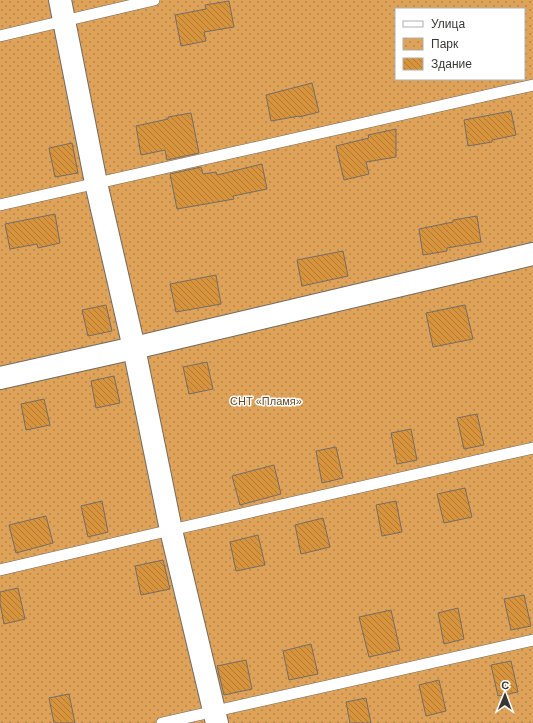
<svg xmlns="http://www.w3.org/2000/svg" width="533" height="723" font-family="Arial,sans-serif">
  <defs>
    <pattern id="park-dots" width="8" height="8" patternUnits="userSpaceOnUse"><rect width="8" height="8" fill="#dfa259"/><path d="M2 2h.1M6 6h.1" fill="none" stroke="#b6854a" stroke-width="1.8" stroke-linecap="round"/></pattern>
    <pattern id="building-back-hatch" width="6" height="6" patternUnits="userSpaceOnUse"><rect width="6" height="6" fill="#d8943d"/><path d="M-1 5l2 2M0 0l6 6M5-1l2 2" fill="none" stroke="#b07a34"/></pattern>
  </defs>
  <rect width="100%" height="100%" fill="#e7e1db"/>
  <path fill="url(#park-dots)" fill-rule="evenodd" d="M0 0H533V723H0ZM396 9H524V79H396Z"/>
  <g fill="url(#building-back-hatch)" stroke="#726d68">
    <polygon points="229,1 234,27 204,32 206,41 181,46 175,15 206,9 205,5"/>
    <polygon points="312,83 319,112 299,117 299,116 271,121 266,95"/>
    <polygon points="511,111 516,135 492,140 492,142 468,146 464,120"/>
    <polygon points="191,113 199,153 167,160 165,150 141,155 136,126 168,119 168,117"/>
    <polygon points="396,129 396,157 366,162 369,174 344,180 336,146 369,138 368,135"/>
    <polygon points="72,143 78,173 55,177 49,148"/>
    <polygon points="262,164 267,189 233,196 234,199 177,209 170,174 201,167 203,174 216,172 217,175"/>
    <polygon points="55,214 60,243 38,248 37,244 10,249 5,224"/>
    <polygon points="477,216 481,242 447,248 447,251 423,255 419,229 453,222 453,220"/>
    <polygon points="343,251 348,276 302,286 297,260"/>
    <polygon points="216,275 221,304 176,312 170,284"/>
    <polygon points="106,305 112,331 88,336 82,310"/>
    <polygon points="465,305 473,339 433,347 426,313"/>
    <polygon points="207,362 213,389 189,394 183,367"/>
    <polygon points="114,376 120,403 96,408 91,381"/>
    <polygon points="44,399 50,425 26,430 21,404"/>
    <polygon points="477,414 484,445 464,449 457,418"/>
    <polygon points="411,429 417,460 397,464 391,433"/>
    <polygon points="336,447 343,478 322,483 316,451"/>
    <polygon points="274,465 281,494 240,505 232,476"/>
    <polygon points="465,488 472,517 444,523 437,494"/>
    <polygon points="102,501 108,532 88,537 81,506"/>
    <polygon points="396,501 402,532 382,536 376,505"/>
    <polygon points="46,516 53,543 16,553 9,525"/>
    <polygon points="323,518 330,547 301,554 295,525"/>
    <polygon points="258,535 265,565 236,571 230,542"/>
    <polygon points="163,560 170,589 141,595 135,566"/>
    <polygon points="18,588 25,619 4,624 0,603 0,592"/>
    <polygon points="524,595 531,626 511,630 504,599"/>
    <polygon points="458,608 464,639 444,644 438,613"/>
    <polygon points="391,610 400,650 369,657 359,617"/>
    <polygon points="311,644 318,674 289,680 283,651"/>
    <polygon points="246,660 252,689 224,695 217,666"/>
    <polygon points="511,661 518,692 498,696 491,665"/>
    <polygon points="439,680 446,711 426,716 419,685"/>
    <polygon points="69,694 75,723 54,723 49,698"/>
    <polygon points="366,698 371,723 350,723 346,702"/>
  </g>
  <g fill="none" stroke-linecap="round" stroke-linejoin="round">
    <defs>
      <g id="lane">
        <polyline points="0,36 154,0"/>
        <polyline points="0,205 533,85"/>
        <polyline points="0,570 171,530 533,448"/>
        <polyline points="162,723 533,640"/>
      </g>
      <g id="street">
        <polyline points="60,0 96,183 134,348 171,530 217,723"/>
        <polyline points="0,378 134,348 533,254"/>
      </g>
    </defs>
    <use href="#lane" stroke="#6f6a64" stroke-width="12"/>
    <use href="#street" stroke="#6f6a64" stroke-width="24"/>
    <use href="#lane" stroke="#fff" stroke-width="11"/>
    <use href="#street" stroke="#fff" stroke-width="22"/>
  </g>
  <g text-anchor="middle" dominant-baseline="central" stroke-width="3" stroke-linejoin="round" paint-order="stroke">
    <g font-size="11" fill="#664926" stroke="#fff">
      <text x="266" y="401">СНТ «Пламя»</text>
    </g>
  </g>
  <rect x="395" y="8" width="130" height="72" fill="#ffffff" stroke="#b0afae"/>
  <rect x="403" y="21" width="20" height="6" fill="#ffffff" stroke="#b0afae"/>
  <text x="431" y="28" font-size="12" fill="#393734">Улица</text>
  <rect x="403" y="38" width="20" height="12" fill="url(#park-dots)" stroke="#b0afae"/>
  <text x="431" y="48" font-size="12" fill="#393734">Парк</text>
  <rect x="403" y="58" width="20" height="12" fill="url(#building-back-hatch)" stroke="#b0afae"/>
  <text x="431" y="68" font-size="12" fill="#393734">Здание</text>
  <g transform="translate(505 695) rotate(1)" stroke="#ffffff" stroke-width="3" paint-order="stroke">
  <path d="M0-3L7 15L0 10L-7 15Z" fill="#393734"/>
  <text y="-6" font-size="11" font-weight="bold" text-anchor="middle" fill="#393734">С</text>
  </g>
</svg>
